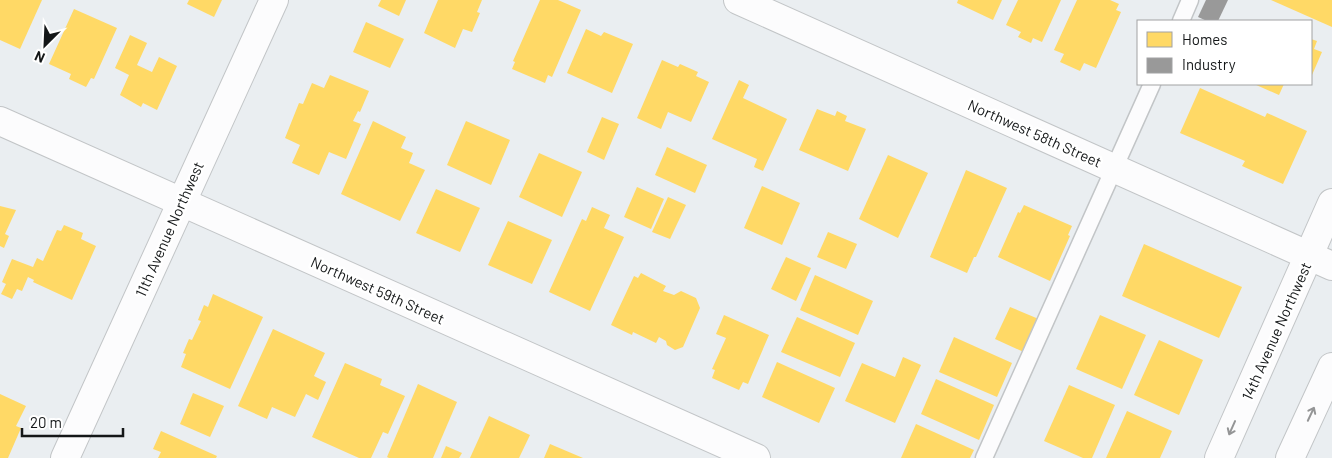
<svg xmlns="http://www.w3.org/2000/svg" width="1332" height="458" font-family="Barlow,sans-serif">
  <rect width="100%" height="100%" fill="#eaeef1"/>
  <g fill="#ffd966">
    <polygon points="0,0 42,0 20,49 0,40"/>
    <polygon points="189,0 222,0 214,17 187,4"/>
    <polygon points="381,0 406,0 399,16 378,6"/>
    <polygon points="438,0 482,0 477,12 480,13 472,32 463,29 455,48 424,33"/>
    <polygon points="540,0 558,0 581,10 552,77 548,75 545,83 512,69 515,62 513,61"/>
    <polygon points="958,0 1002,0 993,20 957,3"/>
    <polygon points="1018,0 1061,0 1042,42 1033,38 1031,43 1018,37 1021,32 1006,25"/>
    <polygon points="1077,0 1110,0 1119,4 1116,10 1121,12 1096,68 1084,63 1080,71 1060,62 1064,54 1054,50"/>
    <polygon points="1271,0 1332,0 1332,27"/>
    <polygon points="74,9 117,28 94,79 91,78 86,87 69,79 71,74 49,64"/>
    <polygon points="366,22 404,39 390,68 353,52"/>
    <polygon points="586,29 601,36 604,32 633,44 612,93 567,73"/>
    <polygon points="130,35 147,43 137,65 152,72 159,57 177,66 157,110 143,103 141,107 120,95 129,75 115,68"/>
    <polygon points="1311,39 1317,41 1314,49 1322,52 1312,75"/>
    <polygon points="662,60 678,67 680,64 698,72 696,76 709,82 691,122 668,112 661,129 637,118"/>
    <polygon points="330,75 369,91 360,112 358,111 353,121 361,124 346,159 329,152 319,175 292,163 300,145 285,138 299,103 303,104 312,83 324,88"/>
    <polygon points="739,80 749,85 743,98 787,119 763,171 754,167 757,159 712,139"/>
    <polygon points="1254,84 1284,84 1279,95"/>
    <polygon points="1200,88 1265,117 1267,113 1307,131 1283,184 1242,166 1245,161 1180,133"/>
    <polygon points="817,109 835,116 837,111 847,116 845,121 866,129 848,171 799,150"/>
    <polygon points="602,117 619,124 604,160 587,152"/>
    <polygon points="373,121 406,137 401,148 413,153 409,163 425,170 400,221 341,194"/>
    <polygon points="466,121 510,140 491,185 447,165"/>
    <polygon points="667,147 707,165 695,193 655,175"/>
    <polygon points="539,153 582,172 562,217 519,197"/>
    <polygon points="888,155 928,173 898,238 859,219"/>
    <polygon points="966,170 1007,188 976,257 974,257 967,273 930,257"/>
    <polygon points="762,186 800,203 782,245 744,228"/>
    <polygon points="637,187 664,199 651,229 624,217"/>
    <polygon points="436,189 480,208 460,252 416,233"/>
    <polygon points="668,197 686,205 670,239 652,232"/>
    <polygon points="1024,205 1072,226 1068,235 1070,236 1050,281 998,257 1018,212 1020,213"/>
    <polygon points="0,206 16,210 5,234 9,236 4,248 0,246"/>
    <polygon points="592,207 610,215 604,228 624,237 590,311 549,292 582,219 586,221"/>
    <polygon points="508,221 552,240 532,284 488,265"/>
    <polygon points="64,225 83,233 81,239 96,246 72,300 33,282 34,280 28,277 22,291 17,289 12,299 1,294 6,284 2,282 12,259 33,267 37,258 43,261 57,230 61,231"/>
    <polygon points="828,232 857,244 846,269 817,257"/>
    <polygon points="1144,244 1242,287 1219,338 1122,296"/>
    <polygon points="786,257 811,268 796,301 771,289"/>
    <polygon points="641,273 666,286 663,291 674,295 681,291 696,298 700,308 683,347 675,350 667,345 666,341 659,337 656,343 633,332 632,335 611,325 634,276 638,278"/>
    <polygon points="815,275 873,301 858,335 800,310"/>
    <polygon points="213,294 263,317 230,389 181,367 186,354 183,353 189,339 192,340 201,321 198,320 204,305 208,307"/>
    <polygon points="1010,307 1041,320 1026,353 995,339"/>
    <polygon points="724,315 769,335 748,384 743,382 739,390 712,378 715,370 712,369 726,338 716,334"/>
    <polygon points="1100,315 1146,335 1122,389 1076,369"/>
    <polygon points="797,317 855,343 840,377 781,352"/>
    <polygon points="273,329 325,353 314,376 326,382 318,400 306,394 295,417 272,407 267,419 238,406"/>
    <polygon points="954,337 1012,363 997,397 939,372"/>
    <polygon points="1159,340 1203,360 1179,415 1134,395"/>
    <polygon points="903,357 921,365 895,423 845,401 862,363 895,377"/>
    <polygon points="777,362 835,388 819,423 762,397"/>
    <polygon points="345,363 382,379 380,385 405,396 388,434 383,432 371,458 359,458 312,437"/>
    <polygon points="936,379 994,405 979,440 921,414"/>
    <polygon points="418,384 457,402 433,458 389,458 387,457"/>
    <polygon points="1069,385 1115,405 1092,458 1083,458 1044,441"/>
    <polygon points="193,393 224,406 210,437 180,424"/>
    <polygon points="0,394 26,406 16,426 21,428 8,458 0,458"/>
    <polygon points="1127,411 1172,431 1160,458 1106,458"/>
    <polygon points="489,416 530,435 519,458 470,458"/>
    <polygon points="916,424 974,450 970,458 901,458"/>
    <polygon points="161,431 217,456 216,458 158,458 161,452 153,449"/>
    <polygon points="550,444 583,458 544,458"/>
    <polygon points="446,446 462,453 459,458 441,458"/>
  </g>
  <polygon fill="#999" points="1206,0 1228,0 1218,21 1207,21 1198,17"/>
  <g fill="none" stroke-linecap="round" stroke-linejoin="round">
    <defs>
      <g id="lane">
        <polyline points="1181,21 1190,0"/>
        <polyline points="984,458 1152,84"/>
      </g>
      <g id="street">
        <polyline points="738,0 1332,266"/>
        <polyline points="0,121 756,458"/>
        <polyline points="65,458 274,0"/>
        <polyline points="1219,458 1332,203"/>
        <polyline points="1290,458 1332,367"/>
      </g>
    </defs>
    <use href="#lane" stroke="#c2c5c7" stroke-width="19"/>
    <use href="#street" stroke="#c2c5c7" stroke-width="30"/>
    <use href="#lane" stroke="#fcfcfd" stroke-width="16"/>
    <use href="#street" stroke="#fcfcfd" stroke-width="28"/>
  </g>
  <defs><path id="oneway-shaft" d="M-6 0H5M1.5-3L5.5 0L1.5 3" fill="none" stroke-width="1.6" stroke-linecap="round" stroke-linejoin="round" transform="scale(1.25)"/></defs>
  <g stroke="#949596">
    <use href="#oneway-shaft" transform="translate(1311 414) rotate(-65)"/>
    <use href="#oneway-shaft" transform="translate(1232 428) rotate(114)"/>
  </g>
  <g text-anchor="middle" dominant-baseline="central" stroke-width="5" stroke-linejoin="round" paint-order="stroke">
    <g font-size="15" fill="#141718" stroke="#fff">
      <text transform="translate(1035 133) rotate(24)">Northwest 58th Street</text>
      <text transform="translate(169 229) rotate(-66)">11th Avenue Northwest</text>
      <text transform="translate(378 290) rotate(24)">Northwest 59th Street</text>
      <text transform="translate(1276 331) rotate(-66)">14th Avenue Northwest</text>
    </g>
  </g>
  <rect x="1137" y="20" width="175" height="65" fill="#ffffff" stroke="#a1a2a3"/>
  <rect x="1147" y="32" width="25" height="15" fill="#ffd966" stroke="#a1a2a3"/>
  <text x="1182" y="45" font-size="15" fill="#141718">Homes</text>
  <rect x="1147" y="58" width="25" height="15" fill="#999999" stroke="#a1a2a3"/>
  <text x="1182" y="70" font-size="15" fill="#141718">Industry</text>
  <g transform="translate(45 45) rotate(204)" stroke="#ffffff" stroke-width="4" paint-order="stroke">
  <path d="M0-4L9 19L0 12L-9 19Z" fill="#141718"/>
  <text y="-8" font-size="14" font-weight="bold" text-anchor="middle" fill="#141718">N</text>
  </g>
  <path d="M22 428v8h101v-8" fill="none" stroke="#141718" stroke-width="2.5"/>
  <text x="30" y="428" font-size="15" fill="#141718" stroke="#ffffff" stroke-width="4" paint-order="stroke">20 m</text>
</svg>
